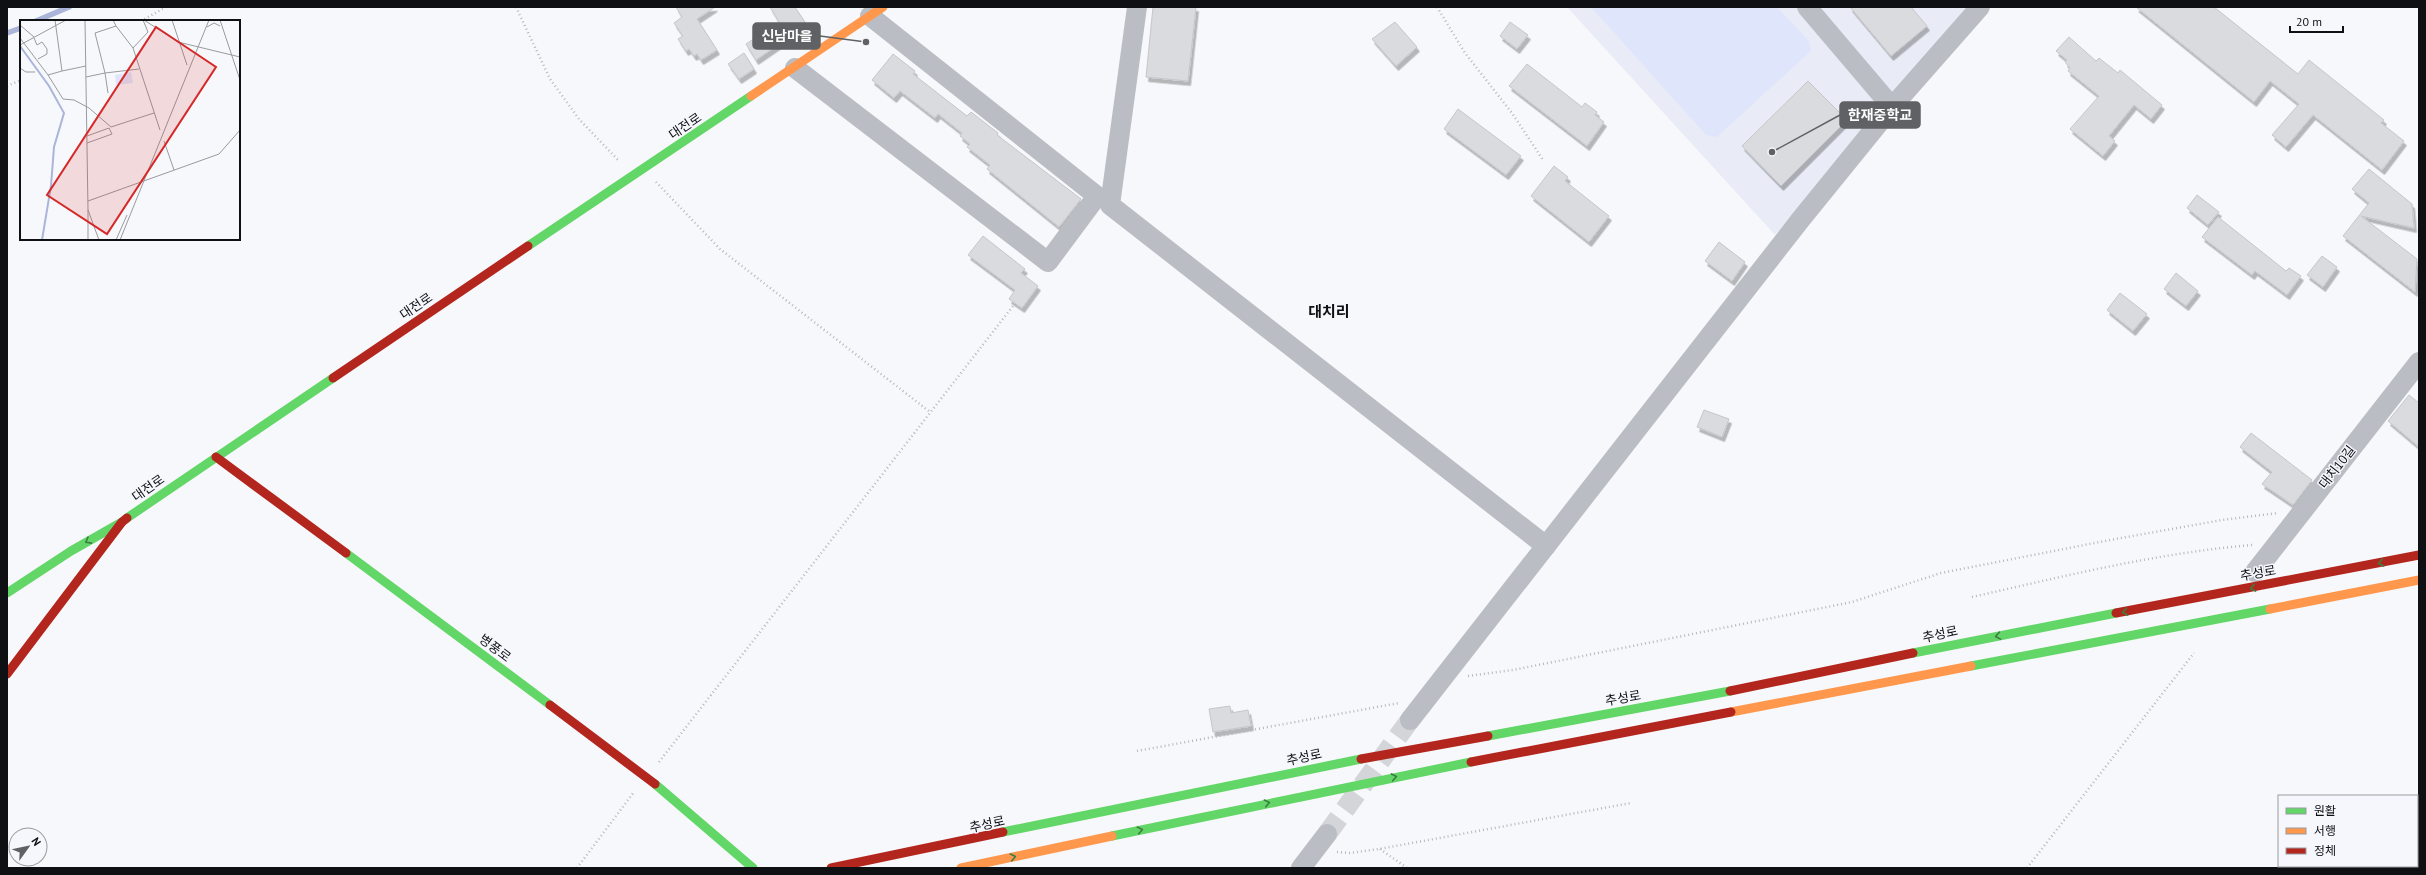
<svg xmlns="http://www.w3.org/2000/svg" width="2426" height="875" font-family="'PT Sans','Noto Sans KR',sans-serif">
  <defs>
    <filter id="shadow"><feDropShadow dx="2.5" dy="4.5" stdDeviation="0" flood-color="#0004"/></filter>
  </defs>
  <rect width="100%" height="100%" fill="#f7f8fb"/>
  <polygon fill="#e9ecf6" points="1567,7 1967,7 1775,235"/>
  <polygon fill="#dfe6fb" points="1591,7 1777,7 1809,41 1811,51 1717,137 1706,135"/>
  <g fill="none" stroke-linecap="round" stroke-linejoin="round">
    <g stroke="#abb5da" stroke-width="5.5">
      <polyline points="36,21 69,7"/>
      <polyline points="7,33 21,28"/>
    </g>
  </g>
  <g fill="#dadbde" stroke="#c6c6ca" filter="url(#shadow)">
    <polygon points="676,7 715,7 697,19 717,50 701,60 697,54 694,56 689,49 686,51 678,39 683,36 674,23 682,17"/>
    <polygon points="770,7 795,7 810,30 785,40 756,60 746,44 779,22"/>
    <polygon points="1153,7 1196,7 1188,81 1146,77"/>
    <polygon points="1850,7 1911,7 1927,26 1891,56"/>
    <polygon points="2136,7 2214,7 2298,74 2309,60 2384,120 2381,123 2404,141 2382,170 2313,115 2286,147 2272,135 2299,104 2270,81 2254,102"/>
    <polygon points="1395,22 1417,47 1396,66 1372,39"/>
    <polygon points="1510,22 1528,35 1517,49 1500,36"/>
    <polygon points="2069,37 2096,61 2099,58 2118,73 2120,70 2162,105 2151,119 2134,105 2109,136 2115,141 2103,156 2070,129 2099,96 2068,71 2070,68 2065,62 2067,60 2056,51"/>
    <polygon points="744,53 754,69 739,79 728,64"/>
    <polygon points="893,54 915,71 913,74 967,116 971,112 998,133 997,135 1081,199 1059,227 987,169 990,165 967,147 970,144 960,136 962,133 938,114 935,118 900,91 894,98 872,80"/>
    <polygon points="1527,64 1582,107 1585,103 1597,112 1595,115 1604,122 1587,146 1509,86"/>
    <polygon points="1808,81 1847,120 1781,186 1742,146"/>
    <polygon points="1458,109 1521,156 1506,175 1444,129"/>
    <polygon points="1554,166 1568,177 1565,181 1609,216 1589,242 1531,196"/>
    <polygon points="2369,169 2412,204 2414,228 2361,216 2417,259 2415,292 2343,236 2369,203 2352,189"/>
    <polygon points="2197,195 2219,212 2208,225 2187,208"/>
    <polygon points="2218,217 2286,271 2289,268 2301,276 2287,295 2255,271 2252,275 2202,237"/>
    <polygon points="983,236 1025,269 1021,273 1038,286 1022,308 1009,299 1015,290 968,255"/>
    <polygon points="1719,242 1745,262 1732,281 1705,261"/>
    <polygon points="2322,256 2337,267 2323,287 2307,275"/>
    <polygon points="2176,273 2198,291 2186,306 2164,289"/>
    <polygon points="2120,293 2147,314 2133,331 2107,310"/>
    <polygon points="2409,395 2419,403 2419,447 2388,421"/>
    <polygon points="1704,410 1729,419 1722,437 1697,427"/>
    <polygon points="2251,433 2312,480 2293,505 2262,484 2272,472 2240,447"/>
    <polygon points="1230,706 1231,713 1248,710 1251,726 1213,732 1209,709"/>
  </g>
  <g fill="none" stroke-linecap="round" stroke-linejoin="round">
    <polyline stroke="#d4d5d8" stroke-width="20" stroke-dasharray="20 10" stroke-linecap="butt" points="1327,834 1410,720"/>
    <g stroke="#b6b8bd" stroke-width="2.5" stroke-dasharray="1 3" stroke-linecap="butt">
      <polyline points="516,7 550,79 579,119 619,161"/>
      <polyline points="1437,7 1465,53 1512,113 1543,160"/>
      <polyline points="141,21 166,7"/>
      <polyline points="7,86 21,80"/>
      <polyline points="656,182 720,249 930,412"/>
      <path d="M1972 597C2065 576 2157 553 2252 545"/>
      <polyline points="1468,676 1513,670 1852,602 1941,573 2110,540 2222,520 2278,513"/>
      <polyline points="1137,751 1399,703"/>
      <polyline points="659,762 1013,306"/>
      <polyline points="1380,849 1407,868"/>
      <polyline points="1337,852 1350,853 1379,849 1631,803"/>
      <polyline points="577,868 634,792"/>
      <polyline points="2027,868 2194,653"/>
    </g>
    <g stroke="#bbbdc5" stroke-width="20">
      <polyline points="1137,7 1110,205 1546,546"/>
      <polyline points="1807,7 1892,107"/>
      <polyline points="795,68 1048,262 1097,196 870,16"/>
      <polyline points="2255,572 2419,362"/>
      <polyline points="1410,720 1801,219 1892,107 1980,7"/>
      <polyline points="1301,868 1327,834"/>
    </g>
    <g stroke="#63d668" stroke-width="9">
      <polyline points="528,246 751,96"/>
      <polyline points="127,518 333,378"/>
      <polyline points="346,553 550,705"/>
      <polyline points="7,593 71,551 122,522"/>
      <polyline points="1913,653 2116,613"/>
      <polyline points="1971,666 2270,609"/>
      <polyline points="1488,736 1730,691"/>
      <polyline points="655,784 753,868"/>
      <polyline points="1003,832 1361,759"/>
      <polyline points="1112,836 1471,762"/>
    </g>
    <g stroke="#ff974d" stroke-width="9">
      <polyline points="751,96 883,7"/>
      <polyline points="2270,609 2419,580"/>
      <polyline points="1731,712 1971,666"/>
      <polyline points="961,868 1112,836"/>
    </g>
    <g stroke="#b3261e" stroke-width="9">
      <polyline points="333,378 528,246"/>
      <polyline points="216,457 346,553"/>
      <polyline points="2116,613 2419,555"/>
      <polyline points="7,674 122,522 127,518"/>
      <polyline points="1730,691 1913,653"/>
      <polyline points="550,705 655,784"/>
      <polyline points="1361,759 1488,736"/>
      <polyline points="1471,762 1731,712"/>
      <polyline points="831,868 1003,832"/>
    </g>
  </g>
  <defs><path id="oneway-chevron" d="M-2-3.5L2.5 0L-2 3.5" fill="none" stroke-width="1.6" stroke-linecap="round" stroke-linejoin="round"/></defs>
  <g stroke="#3d7d42">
    <use href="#oneway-chevron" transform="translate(88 541) rotate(151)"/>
    <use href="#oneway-chevron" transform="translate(2381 563) rotate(169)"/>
    <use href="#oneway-chevron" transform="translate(2253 588) rotate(170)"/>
    <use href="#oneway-chevron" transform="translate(2125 612) rotate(169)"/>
    <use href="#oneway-chevron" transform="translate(1998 636) rotate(170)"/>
    <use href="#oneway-chevron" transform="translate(1394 777) rotate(-11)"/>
    <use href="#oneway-chevron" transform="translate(1267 803) rotate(-12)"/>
    <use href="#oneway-chevron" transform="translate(1140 830) rotate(-12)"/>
    <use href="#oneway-chevron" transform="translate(1013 857) rotate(-12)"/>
  </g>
  <g text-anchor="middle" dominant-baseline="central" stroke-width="3" stroke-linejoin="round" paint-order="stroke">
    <g font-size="13" fill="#0f1013" stroke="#f5f7fd">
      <text transform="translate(685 126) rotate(-34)">대전로</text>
      <text transform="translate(416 306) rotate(-34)">대전로</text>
      <text transform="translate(2337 467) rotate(-52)">대치10길</text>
      <text transform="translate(148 488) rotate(-35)">대전로</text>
      <text transform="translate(2258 573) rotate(-10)">추성로</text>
      <text transform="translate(1940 634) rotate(-12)">추성로</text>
      <text transform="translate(495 648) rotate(37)">병풍로</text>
      <text transform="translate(1623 698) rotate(-10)">추성로</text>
      <text transform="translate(1304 757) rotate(-12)">추성로</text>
      <text transform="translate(987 824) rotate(-12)">추성로</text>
    </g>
    <g font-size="15" font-weight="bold" fill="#0f1013" stroke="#f5f7fd">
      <text x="1329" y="311">대치리</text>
    </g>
  </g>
  <g transform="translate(20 20)">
    <rect width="220" height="220" fill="#f7f8fb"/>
    <path d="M111 52 113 63 96 65 95 55Z" fill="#dfe6fb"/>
    <path fill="none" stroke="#abb5da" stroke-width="2" d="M0 26 29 66 44 93 34 127 31 166 22 220"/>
    <path fill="none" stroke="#9a9b9e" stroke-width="1" d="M35 0 42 51 28 55 43 79 54 80 69 88 91 107 134 93M65 0 68 190 79 220M124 0 158 22 220 37M152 0 167 45M200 0 220 60M0 5 14 17M96 6 113 28 128 12 123 0M187 7 194 3 200 6M0 18 28 55M14 18 17 25 22 22 27 29V34L18 39M0 25 46 0M113 28 140 110M0 48 6 52H15M42 51 66 46M66 57 85 53 75 13 96 6 93 0M88 73 85 53 119 49M67 116 89 108 92 114 67 123M144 121 154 150M68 181 199 134 220 110M68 190V220M96 220 107 195M100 220 189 0"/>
    <path fill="#d62828" fill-opacity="0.15" stroke="#d62828" stroke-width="2" d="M136 7 196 47 87 214 27 175Z"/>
    <rect width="220" height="220" fill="none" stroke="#0f1013" stroke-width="2"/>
  </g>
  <path fill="none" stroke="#606164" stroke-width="1.5" d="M866 42L820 36M1772 152L1840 115"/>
  <g fill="#606164" stroke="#f5f7fd" stroke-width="1.5">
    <circle cx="866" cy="42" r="4"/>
    <circle cx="1772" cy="152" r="4"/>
  </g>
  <g fill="#606164" stroke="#606164" stroke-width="1.5">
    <rect x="753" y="23" width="67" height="26" rx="4"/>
    <rect x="1840" y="102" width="80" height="26" rx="4"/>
  </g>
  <g font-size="14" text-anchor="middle" font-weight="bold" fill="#fff">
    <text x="787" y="41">신남마을</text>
    <text x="1880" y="120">한재중학교</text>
  </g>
  <rect width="2426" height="875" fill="none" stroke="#0f1013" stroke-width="16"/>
  <rect x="2278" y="795" width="140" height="72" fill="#f5f7fd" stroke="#999b9f"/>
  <rect x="2286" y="808" width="20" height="6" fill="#63d668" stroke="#999b9f"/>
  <text x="2314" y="815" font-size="12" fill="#0f1013">원활</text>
  <rect x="2286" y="828" width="20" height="6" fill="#ff974d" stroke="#999b9f"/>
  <text x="2314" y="835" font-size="12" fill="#0f1013">서행</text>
  <rect x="2286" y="848" width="20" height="6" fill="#b3261e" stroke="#999b9f"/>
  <text x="2314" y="855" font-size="12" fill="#0f1013">정체</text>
  <g transform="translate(28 847) rotate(57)"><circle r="19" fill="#f5f7fd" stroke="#999b9f"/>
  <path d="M0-3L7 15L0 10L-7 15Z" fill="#606164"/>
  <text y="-6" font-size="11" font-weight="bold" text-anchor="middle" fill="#0f1013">N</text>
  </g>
  <path d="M2290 26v6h53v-6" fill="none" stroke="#0f1013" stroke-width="2"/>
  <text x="2296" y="26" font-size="12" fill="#0f1013" stroke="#f5f7fd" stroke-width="3" paint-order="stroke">20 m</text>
</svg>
